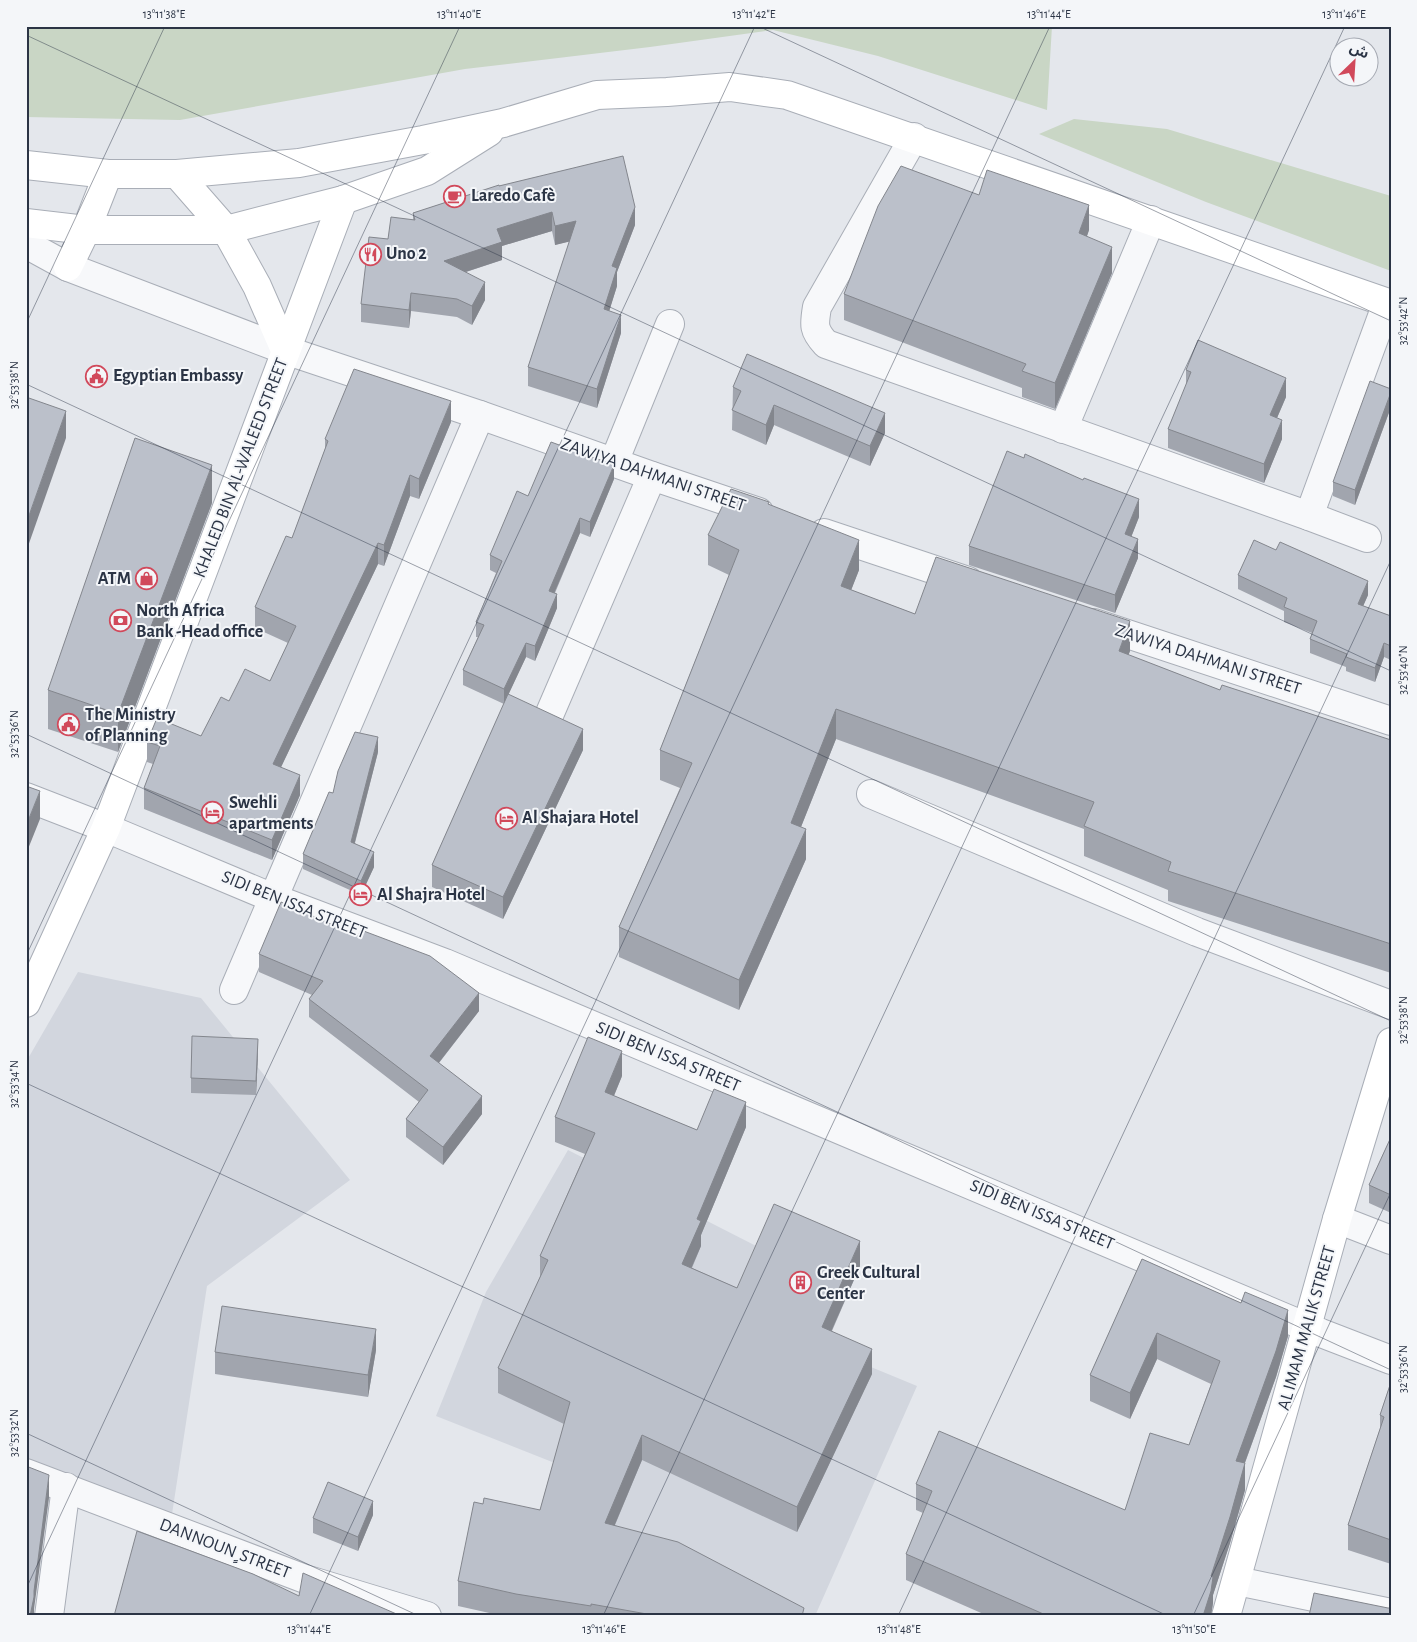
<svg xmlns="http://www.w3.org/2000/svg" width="1417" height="1642" font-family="'Alegreya Sans','Noto Sans Arabic',sans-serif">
  <rect width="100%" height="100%" fill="#e4e7ec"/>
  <g fill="#d2d6de">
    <polygon points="78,972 201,998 350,1180 207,1286 172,1514 26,1463 26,1062"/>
    <polygon points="568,1150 766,1251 854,1360 917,1386 815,1616 776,1616 603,1547 628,1492 436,1416 486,1292"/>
  </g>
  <g fill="#c9d6c5">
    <polygon points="26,26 1052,26 1047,110 878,56 773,30 650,47 465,69 180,120 26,117"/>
    <polygon points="1074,119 1167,129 1391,196 1391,271 1206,202 1039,134"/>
  </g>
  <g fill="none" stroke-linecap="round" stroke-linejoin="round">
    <defs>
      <g id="street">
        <path d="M914 137 817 307C814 325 813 330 826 344L1309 516 1367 538"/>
        <polyline points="26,244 68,267 285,350 480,415 652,476 759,512"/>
        <polyline points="1063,429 1151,220"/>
        <polyline points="614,462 670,324"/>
        <polyline points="1309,516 1387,303"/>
        <polyline points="824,533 968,581"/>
        <polyline points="1094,623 1391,721"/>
        <polyline points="550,713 652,476"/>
        <polyline points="871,794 1197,932 1391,1005"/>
        <polyline points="26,797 106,828 273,898 445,963 1321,1333 1391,1360"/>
        <polyline points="234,990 480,415"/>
        <polyline points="1337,1219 1391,1240"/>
        <polyline points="26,1473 305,1579 427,1616"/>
        <polyline points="1237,1581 1391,1613"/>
        <polyline points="49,1616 66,1487"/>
      </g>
      <g id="secondary">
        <polyline points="26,165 108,174 177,174 299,163 423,140 503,123 597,95 667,92 730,87 787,95 1391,304"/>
        <polyline points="177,174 226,230 257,286 285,350"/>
        <polyline points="26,223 86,230 226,230 343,200 427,171 489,132"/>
        <polyline points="68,267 86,230 108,174"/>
        <polyline points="26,1003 106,828 343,200"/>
        <polyline points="1226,1616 1337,1219 1391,1042"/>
      </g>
    </defs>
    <use href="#street" stroke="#a9aeb7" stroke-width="30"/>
    <use href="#secondary" stroke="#a9aeb7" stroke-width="30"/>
    <use href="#street" stroke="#f7f8fa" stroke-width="28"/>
    <use href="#secondary" stroke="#fff" stroke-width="28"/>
  </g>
  <g fill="#a1a5ae">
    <polygon points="499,186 635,225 617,272 617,286 609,311 621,333 597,408 528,386 528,367 570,241 555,245 552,231 502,246 502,260 466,272 485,300 472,325 457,317 411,311 409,328 361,322 361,304 388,239 413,220 413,213"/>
    <polygon points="979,195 1089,230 1087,236 1112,273 1055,409 1022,397 1022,388 844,320 844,294"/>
    <polygon points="1186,370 1286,397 1277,418 1282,439 1264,483 1168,448 1168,429 1186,386"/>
    <polygon points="733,387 885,433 870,466 774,425 766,445 732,430"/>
    <polygon points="1391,389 1391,407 1355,505 1333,496 1333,482"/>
    <polygon points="451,422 419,499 410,496 384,566 378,564 281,767 300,795 272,860 144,809 144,788 153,764 147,762 147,742 201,736 229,701 270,681 288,643 255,628 255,607 292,538 325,449 325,439"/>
    <polygon points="614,479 590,537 580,533 555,593 557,608 535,661 526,657 508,695 583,750 503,919 432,887 432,865 504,704 463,685 463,670 478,637 476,637 476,622 496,573 490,570 490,555 528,496"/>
    <polygon points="212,503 118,752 48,729 48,690"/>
    <polygon points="769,504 859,570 851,590 915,614 1130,651 1128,655 1220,690 1391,740 1391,973 1168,901 1168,890 1084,856 1084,829 836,739 801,827 806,859 739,1010 619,957 619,927 680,788 660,780 660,750 729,575 708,565 708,535"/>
    <polygon points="1139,517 1131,537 1138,558 1115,613 969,565 969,546"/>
    <polygon points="1238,575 1368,595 1363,606 1391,616 1391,660 1384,657 1375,682 1346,671 1346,667 1310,653 1310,639 1312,633 1284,622 1284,611 1238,589"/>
    <polygon points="378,752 355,843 374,867 361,895 303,869 303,854 333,793"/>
    <polygon points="259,954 479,1011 439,1063 482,1114 443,1165 406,1137 406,1119 419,1102 309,1017 309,999 312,995 259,972"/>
    <polygon points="258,1053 256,1095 191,1093 191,1078"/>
    <polygon points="622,1076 614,1096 697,1130 746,1127 701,1235 701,1246 692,1268 737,1288 860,1266 832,1331 872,1374 797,1532 642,1460 615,1525 802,1616 503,1616 458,1606 458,1581 483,1504 540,1510 564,1424 498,1393 498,1368 540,1277 540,1256 585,1154 555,1142 555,1117"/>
    <polygon points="1391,1137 1391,1213 1369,1203 1369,1185"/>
    <polygon points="1142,1259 1241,1303 1288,1336 1276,1377 1245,1463 1245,1490 1230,1543 1213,1595 1213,1603 1211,1616 988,1616 906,1580 906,1554 923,1513 916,1510 916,1484 1125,1510 1189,1445 1211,1384 1157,1359 1130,1419 1090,1401 1090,1375"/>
    <polygon points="376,1350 368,1397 215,1374 215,1352"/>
    <polygon points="1391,1382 1391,1564 1348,1550 1348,1525 1380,1429 1380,1415"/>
    <polygon points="373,1515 358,1551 313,1533 313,1518"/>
  </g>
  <g fill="#83868d">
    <polygon points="1089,205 1089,230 1079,259 1079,233"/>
    <polygon points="635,207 635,225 617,272 617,286 604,328 604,309 612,266"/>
    <polygon points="552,212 552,231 502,246 502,260 444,279 444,261 497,229"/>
    <polygon points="576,221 576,240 555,245 555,226"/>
    <polygon points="1112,247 1112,273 1055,409 1055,383"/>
    <polygon points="485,282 485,300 472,325 472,306"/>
    <polygon points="411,293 411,311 409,328 409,310"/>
    <polygon points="621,315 621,333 597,408 597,389"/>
    <polygon points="1286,378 1286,397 1270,434 1270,415"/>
    <polygon points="1391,392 1391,407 1355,505 1355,490"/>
    <polygon points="451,401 451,422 419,499 419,479"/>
    <polygon points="774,405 774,425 766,445 766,425"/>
    <polygon points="66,411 66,438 26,552 26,524"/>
    <polygon points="885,413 885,433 870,466 870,446"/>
    <polygon points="1282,420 1282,439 1264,483 1264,464"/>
    <polygon points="212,465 212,503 118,752 118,714"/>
    <polygon points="614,465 614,479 590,537 590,522"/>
    <polygon points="410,475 410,496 384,566 384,545"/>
    <polygon points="1139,499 1139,517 1125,553 1125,534"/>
    <polygon points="580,518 580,533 549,605 549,591"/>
    <polygon points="1138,539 1138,558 1115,613 1115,595"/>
    <polygon points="859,540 859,570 841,616 841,586"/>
    <polygon points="378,543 378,564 273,784 273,764"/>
    <polygon points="1368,581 1368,595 1358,618 1358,604"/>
    <polygon points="557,594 557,608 535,661 535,646"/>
    <polygon points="1130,621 1130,651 1119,681 1119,651"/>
    <polygon points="526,643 526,657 504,704 504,689"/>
    <polygon points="1384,643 1384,657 1375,682 1375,668"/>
    <polygon points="836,709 836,739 791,852 791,823"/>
    <polygon points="583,729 583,750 503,919 503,897"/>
    <polygon points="378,737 378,752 351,857 351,842"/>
    <polygon points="300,775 300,795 272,860 272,840"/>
    <polygon points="40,791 40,819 26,854 26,826"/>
    <polygon points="806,829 806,859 739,1010 739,980"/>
    <polygon points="374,852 374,867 361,895 361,881"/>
    <polygon points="479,993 479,1011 430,1074 430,1056"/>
    <polygon points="258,1039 258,1053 256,1095 256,1081"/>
    <polygon points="622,1051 622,1076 605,1117 605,1092"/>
    <polygon points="482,1096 482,1114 443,1165 443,1147"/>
    <polygon points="746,1102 746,1127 701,1235 701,1246 682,1289 682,1264 697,1219"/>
    <polygon points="860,1241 860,1266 822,1352 822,1327"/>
    <polygon points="1288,1310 1288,1336 1276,1377 1236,1487 1236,1461"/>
    <polygon points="376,1329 376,1350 368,1397 368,1375"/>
    <polygon points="1157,1333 1157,1359 1130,1419 1130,1393"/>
    <polygon points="872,1349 872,1374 797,1532 797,1507"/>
    <polygon points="642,1435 642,1460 605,1548 605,1523"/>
    <polygon points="1245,1463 1245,1490 1230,1543 1213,1595 1213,1603 1211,1616 1203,1616 1211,1576"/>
    <polygon points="49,1475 49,1498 34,1609 34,1616 30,1616"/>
    <polygon points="373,1501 373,1515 358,1551 358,1537"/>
  </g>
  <g fill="#bbc0ca" stroke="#83868d">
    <polygon points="623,156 635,207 612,266 617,268 604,309 621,315 597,389 528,367 576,221 555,226 552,212 497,229 502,242 444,261 485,282 472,306 457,299 411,293 409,310 361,304 369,237 388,239 391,217 415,220 413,213 499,185 499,186"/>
    <polygon points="901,166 979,195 987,170 1089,205 1079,233 1112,247 1055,383 1022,371 1026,364 844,294 878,206"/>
    <polygon points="1198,340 1286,378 1270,415 1282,420 1264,464 1168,429 1191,372 1186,370"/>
    <polygon points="747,354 885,413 870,446 774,405 766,425 732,410 741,391 733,387"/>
    <polygon points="354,369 451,401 419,479 410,475 384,545 378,543 273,764 300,775 272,840 144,788 160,746 147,742 157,718 201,736 221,697 229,701 245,669 270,681 296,626 255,607 286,536 292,538 328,441 325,439"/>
    <polygon points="1370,381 1391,389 1391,392 1355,490 1333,482"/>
    <polygon points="26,397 66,411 26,524"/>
    <polygon points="135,438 212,465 118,714 48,690"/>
    <polygon points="551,442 614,465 590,522 580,518 549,591 557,594 535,646 526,643 504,689 463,670 484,625 476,622 502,561 490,555 517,491 528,496"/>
    <polygon points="1007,451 1024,458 1025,454 1083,480 1084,478 1139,499 1125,534 1138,539 1115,595 969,546"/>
    <polygon points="731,489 769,502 768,504 859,540 841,586 915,614 936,557 1130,621 1119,651 1220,690 1222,685 1391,740 1391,944 1168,871 1171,862 1084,826 1094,802 836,709 791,823 806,829 739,980 619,927 692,763 660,750 739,550 708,535"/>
    <polygon points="1254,540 1276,550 1280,542 1368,581 1358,604 1391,616 1391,646 1384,643 1375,668 1346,657 1347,654 1310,639 1317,621 1284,607 1287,598 1238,575"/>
    <polygon points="508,694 583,729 503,897 432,865"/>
    <polygon points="355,732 378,737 351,842 374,852 361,881 303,854 329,792 333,793 338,771"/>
    <polygon points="26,786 40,791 26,826"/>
    <polygon points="281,902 358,936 361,930 430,956 479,993 430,1056 482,1096 443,1147 406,1119 428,1090 309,999 323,981 259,954"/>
    <polygon points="192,1036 258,1039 256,1081 191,1078"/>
    <polygon points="588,1037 622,1051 605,1092 697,1130 714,1089 746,1102 697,1219 701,1221 682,1264 737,1288 774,1204 860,1241 822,1327 872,1349 797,1507 642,1435 605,1523 678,1542 804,1608 802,1616 658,1616 591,1604 591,1606 516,1594 458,1581 474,1502 483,1504 484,1498 540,1510 570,1402 498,1368 548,1260 540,1256 595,1133 555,1117"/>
    <polygon points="1391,1137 1391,1195 1369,1185"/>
    <polygon points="1142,1259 1241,1303 1245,1292 1288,1310 1276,1351 1236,1461 1245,1463 1230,1517 1211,1576 1213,1577 1211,1591 1203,1616 1048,1616 906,1554 932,1491 916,1484 939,1431 1125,1510 1150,1433 1189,1445 1220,1361 1157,1333 1130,1393 1090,1375"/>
    <polygon points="222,1306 376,1329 368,1375 215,1352"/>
    <polygon points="1391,1382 1391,1540 1348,1525 1384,1417 1380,1415"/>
    <polygon points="26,1466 49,1475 34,1591 34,1597 30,1616 26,1616"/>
    <polygon points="328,1482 373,1501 358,1537 313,1518"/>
    <polygon points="137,1531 253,1574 299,1596 303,1573 401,1616 114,1616"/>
    <polygon points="1314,1593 1388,1608 1391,1608 1391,1616 1309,1616"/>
  </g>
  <path fill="none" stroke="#2b3445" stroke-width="1" stroke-opacity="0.45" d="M758 26 1391 321M26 35 1391 671M26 324 165 26M26 384 1391 1021M26 734 1391 1370M26 956 460 26M26 1083 1168 1616M26 1433 419 1616M26 1589 755 26M309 1616 1050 26M603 1616 1345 26M898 1616 1391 560M1193 1616 1391 1192"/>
  <defs>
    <symbol id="cafe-ring" viewBox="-11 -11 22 22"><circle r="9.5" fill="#f4f6f9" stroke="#d1495b" stroke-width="1.5"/><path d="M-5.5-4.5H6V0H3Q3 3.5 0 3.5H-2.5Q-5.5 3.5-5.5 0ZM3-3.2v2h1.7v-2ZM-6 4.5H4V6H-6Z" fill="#d1495b"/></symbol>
    <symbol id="restaurant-ring" viewBox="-11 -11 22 22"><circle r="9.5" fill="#f4f6f9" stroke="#d1495b" stroke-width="1.5"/><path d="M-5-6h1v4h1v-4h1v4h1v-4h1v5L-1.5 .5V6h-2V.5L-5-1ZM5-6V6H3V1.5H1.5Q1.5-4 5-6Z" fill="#d1495b"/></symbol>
    <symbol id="civic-ring" viewBox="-11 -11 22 22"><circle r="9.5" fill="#f4f6f9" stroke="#d1495b" stroke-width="1.5"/><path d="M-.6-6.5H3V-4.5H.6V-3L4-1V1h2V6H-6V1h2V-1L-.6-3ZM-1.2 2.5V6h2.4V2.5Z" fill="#d1495b"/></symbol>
    <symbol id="shop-ring" viewBox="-11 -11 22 22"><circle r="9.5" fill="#f4f6f9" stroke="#d1495b" stroke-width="1.5"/><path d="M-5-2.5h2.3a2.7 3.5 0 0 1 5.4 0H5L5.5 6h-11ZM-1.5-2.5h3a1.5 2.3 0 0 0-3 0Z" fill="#d1495b"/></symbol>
    <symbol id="bank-ring" viewBox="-11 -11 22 22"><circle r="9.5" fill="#f4f6f9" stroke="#d1495b" stroke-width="1.5"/><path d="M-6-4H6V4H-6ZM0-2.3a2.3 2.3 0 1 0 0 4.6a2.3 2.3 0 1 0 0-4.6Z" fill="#d1495b"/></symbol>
    <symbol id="hotel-ring" viewBox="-11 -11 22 22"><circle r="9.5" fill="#f4f6f9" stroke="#d1495b" stroke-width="1.5"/><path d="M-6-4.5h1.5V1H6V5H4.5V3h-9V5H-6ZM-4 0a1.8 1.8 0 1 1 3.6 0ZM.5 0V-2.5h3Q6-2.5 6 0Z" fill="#d1495b"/></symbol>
    <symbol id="building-ring" viewBox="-11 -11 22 22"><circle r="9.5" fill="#f4f6f9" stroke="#d1495b" stroke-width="1.5"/><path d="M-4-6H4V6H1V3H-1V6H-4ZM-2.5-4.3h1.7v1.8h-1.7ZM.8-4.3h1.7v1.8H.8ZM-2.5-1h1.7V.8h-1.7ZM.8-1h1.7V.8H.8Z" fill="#d1495b"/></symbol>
  </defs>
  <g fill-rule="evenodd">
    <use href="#cafe-ring" x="442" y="184" width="25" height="25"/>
    <use href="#restaurant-ring" x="358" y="242" width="25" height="25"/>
    <use href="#civic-ring" x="84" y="364" width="25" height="25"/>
    <use href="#shop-ring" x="134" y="566" width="25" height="25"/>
    <use href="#bank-ring" x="108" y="608" width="25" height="25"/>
    <use href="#civic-ring" x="56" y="712" width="25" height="25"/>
    <use href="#hotel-ring" x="200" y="800" width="25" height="25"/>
    <use href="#hotel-ring" x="494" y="806" width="25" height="25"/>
    <use href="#hotel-ring" x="348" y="882" width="25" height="25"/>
    <use href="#building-ring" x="788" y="1270" width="25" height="25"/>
  </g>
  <g text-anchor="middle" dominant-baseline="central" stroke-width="4" stroke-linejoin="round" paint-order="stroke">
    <g font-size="18" font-weight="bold" fill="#2b3445" stroke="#f4f6f9" text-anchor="start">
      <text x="471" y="196">Laredo Cafè</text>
      <text x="386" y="254">Uno 2</text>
      <text x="113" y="376">Egyptian Embassy</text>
      <text x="131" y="579" text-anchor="end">ATM</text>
      <text x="136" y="611">North Africa<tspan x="136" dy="21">Bank -Head office</tspan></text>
      <text x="85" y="715">The Ministry<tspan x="85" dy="21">of Planning</tspan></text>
      <text x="229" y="803">Swehli<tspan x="229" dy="21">apartments</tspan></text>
      <text x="522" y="818">Al Shajara Hotel</text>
      <text x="377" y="895">Al Shajra Hotel</text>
      <text x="817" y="1273">Greek Cultural<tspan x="817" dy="21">Center</tspan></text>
    </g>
    <g font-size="18" fill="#2b3445" stroke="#f4f6f9">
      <text transform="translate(241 468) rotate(-69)">KHALED BIN AL-WALEED STREET</text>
      <text transform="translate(653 475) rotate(19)">ZAWIYA DAHMANI STREET</text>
      <text transform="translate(1208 660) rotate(18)">ZAWIYA DAHMANI STREET</text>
      <text transform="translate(294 905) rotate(22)">SIDI BEN ISSA STREET</text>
      <text transform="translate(668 1057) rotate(23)">SIDI BEN ISSA STREET</text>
      <text transform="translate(1042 1215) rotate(23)">SIDI BEN ISSA STREET</text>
      <text transform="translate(1307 1328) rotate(-74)">AL IMAM MALIK STREET</text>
      <text transform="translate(225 1549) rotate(21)">DANNOUN ٍSTREET</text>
    </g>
  </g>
  <rect width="1417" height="1642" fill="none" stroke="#f4f6f9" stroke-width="55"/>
  <g transform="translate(1354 62) rotate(25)"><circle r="24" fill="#f4f6f9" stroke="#a4a8b1"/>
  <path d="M0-4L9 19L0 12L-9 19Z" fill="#d1495b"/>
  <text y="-8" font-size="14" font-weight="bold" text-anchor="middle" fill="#2b3445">ش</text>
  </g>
  <rect x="28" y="28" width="1362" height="1586" fill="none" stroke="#2b3445" stroke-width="2"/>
  <g font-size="12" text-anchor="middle" fill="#2b3445">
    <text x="164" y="18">13°11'38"E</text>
    <text x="459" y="18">13°11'40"E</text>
    <text x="754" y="18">13°11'42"E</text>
    <text x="1049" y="18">13°11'44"E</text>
    <text x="1344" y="18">13°11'46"E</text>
    <text transform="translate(1403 321) rotate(-90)" y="4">32°53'42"N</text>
    <text transform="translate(14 385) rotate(-90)" y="4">32°53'38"N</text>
    <text transform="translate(1403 670) rotate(-90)" y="4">32°53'40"N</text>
    <text transform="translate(14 734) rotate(-90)" y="4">32°53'36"N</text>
    <text transform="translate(1403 1020) rotate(-90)" y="4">32°53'38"N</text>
    <text transform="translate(14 1084) rotate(-90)" y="4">32°53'34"N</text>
    <text transform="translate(1403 1369) rotate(-90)" y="4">32°53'36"N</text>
    <text transform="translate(14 1433) rotate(-90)" y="4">32°53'32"N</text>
    <text x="309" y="1633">13°11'44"E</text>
    <text x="604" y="1633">13°11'46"E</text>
    <text x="899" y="1633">13°11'48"E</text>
    <text x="1194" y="1633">13°11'50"E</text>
  </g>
</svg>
